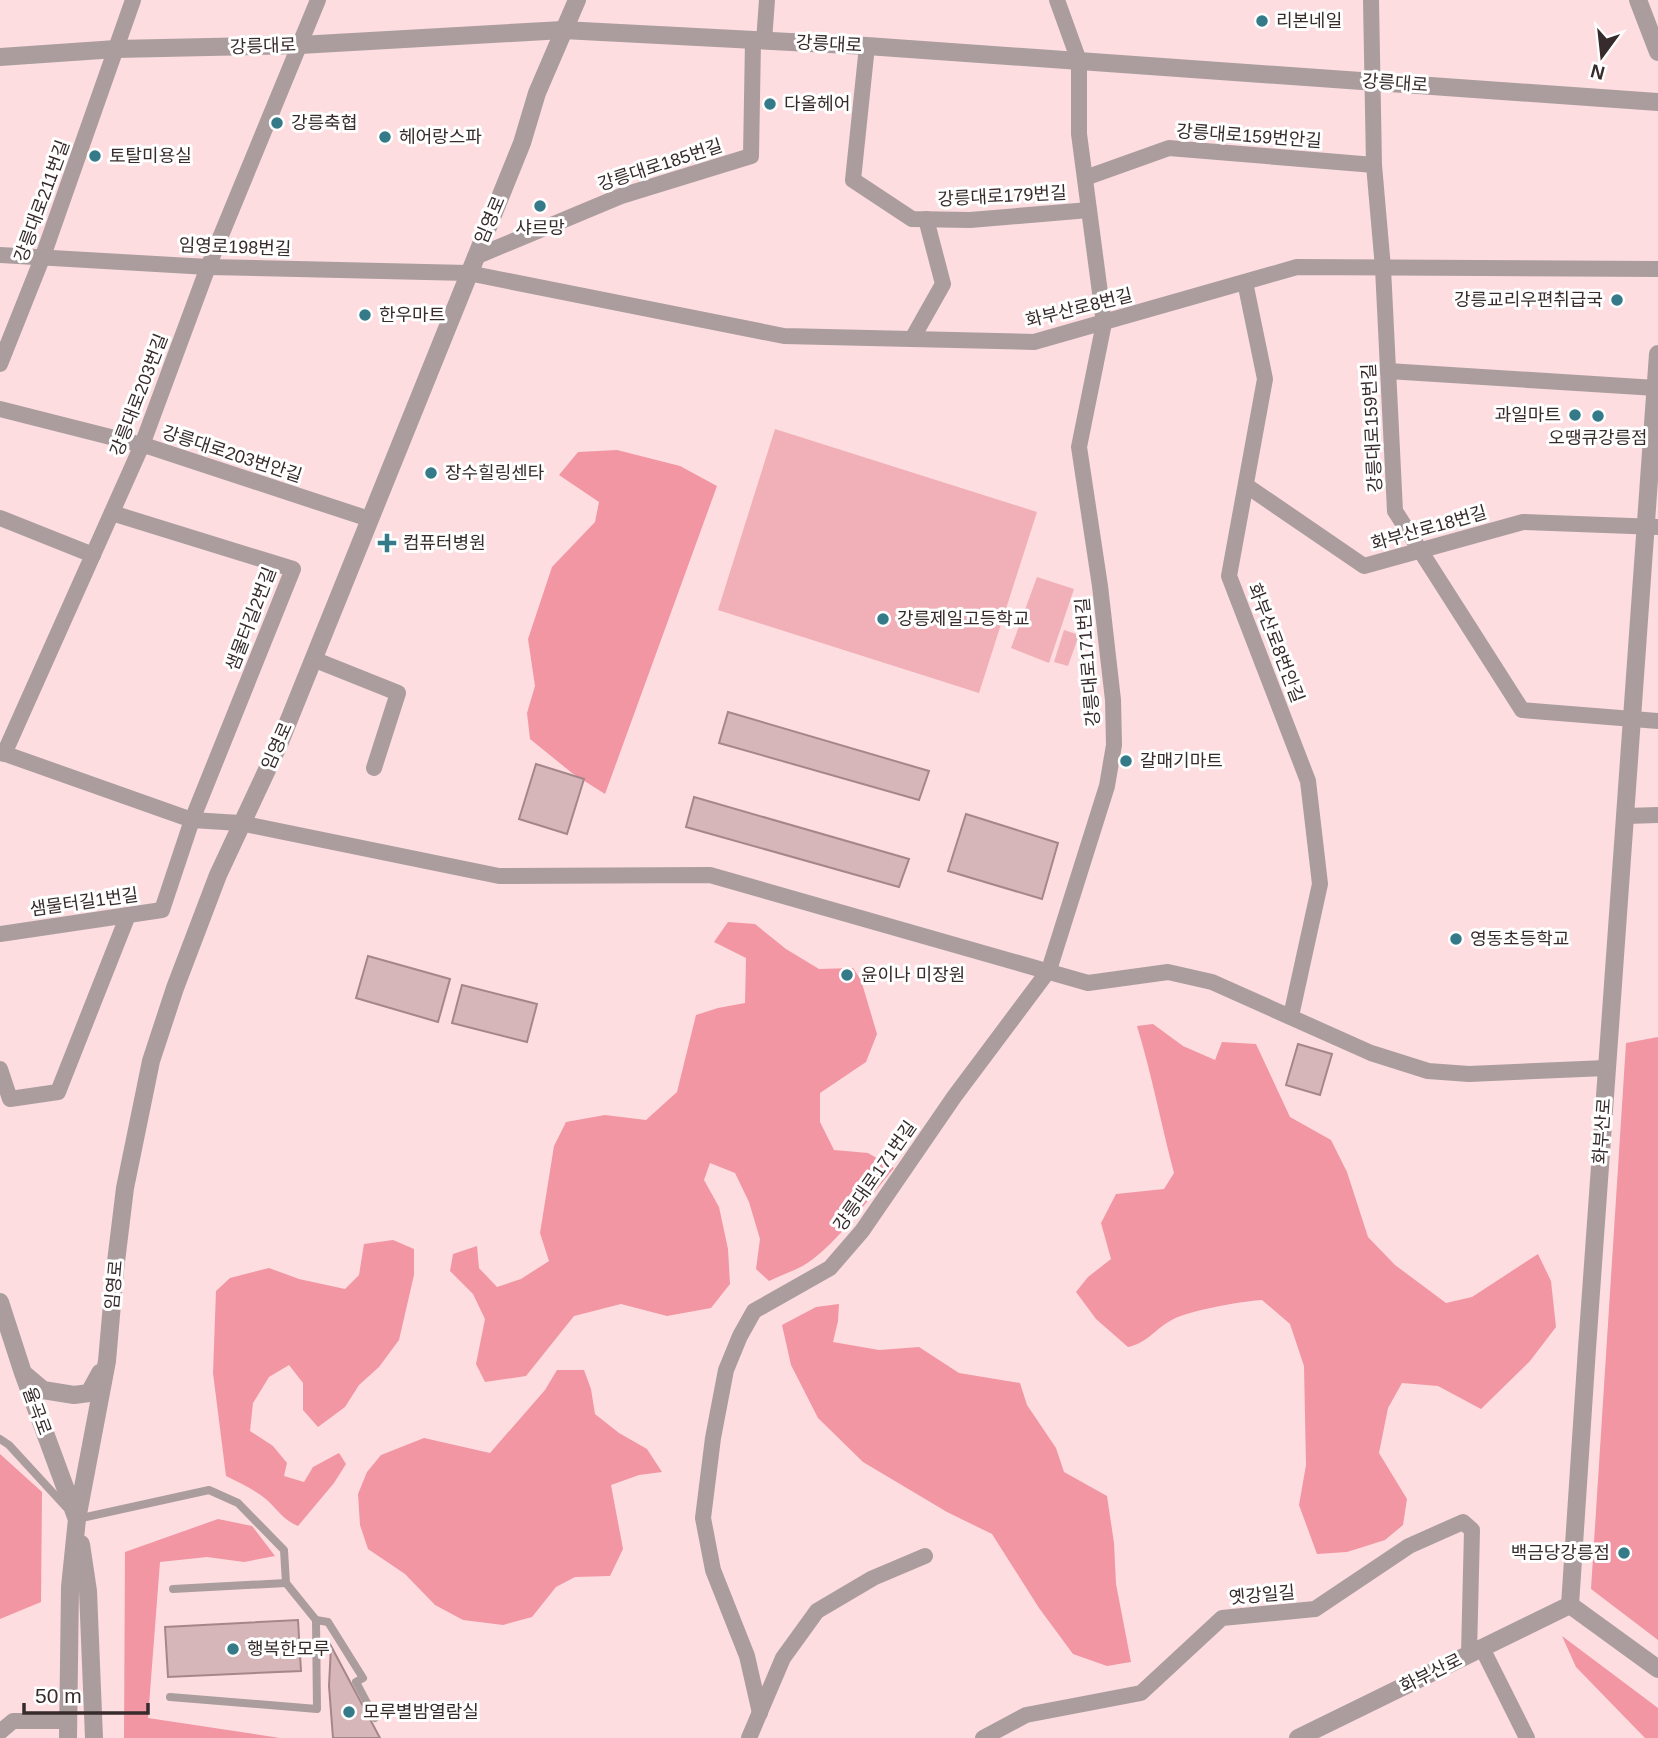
<svg xmlns="http://www.w3.org/2000/svg" width="1658" height="1738" font-family="Arial,'Noto Sans KR',sans-serif">
  <rect width="100%" height="100%" fill="#fddde0"/>
  <g fill="#f1b0b7">
    <polygon points="775,429 1037,512 979,693 718,610"/>
    <polygon points="1037,577 1074,589 1049,663 1011,648"/>
    <polygon points="1064,630 1079,635 1068,666 1054,662"/>
  </g>
  <g fill="#f296a3">
    <polygon points="617,450 680,466 717,486 605,794 572,773 530,739 527,713 535,686 528,639 552,567 595,522 599,502 559,475 578,452"/>
    <path d="M728 922 755 924 786 949 819 969 853 968 861 980 877 1034 866 1062 820 1093V1122L834 1150 868 1153 894 1168C868 1199 845 1234 813 1259 801 1269 783 1274 769 1281L756 1269 760 1239 749 1202 735 1173 710 1163 704 1180 719 1207 728 1249 730 1284 711 1308 667 1316 621 1304 574 1316 526 1376 485 1382 476 1364 485 1319 473 1294 450 1271 453 1254 477 1246 479 1268 497 1287 521 1279 549 1261 540 1233 554 1146 566 1122 605 1115 646 1120 677 1092 696 1015 718 1008 745 1003 746 958 714 942Z"/>
    <path d="M1153 1024 1183 1046 1215 1060 1222 1042 1256 1044 1290 1117 1331 1140 1347 1172 1368 1237 1395 1265 1446 1303 1472 1297 1538 1254 1551 1281 1556 1327 1530 1361 1481 1409 1438 1386 1402 1383 1388 1408 1379 1453 1407 1499 1403 1525 1385 1540 1347 1552 1317 1554 1299 1505 1306 1465 1304 1366 1290 1324 1262 1300C1243 1301 1184 1311 1170 1321 1154 1330 1147 1343 1128 1347L1096 1319 1076 1292 1088 1277 1111 1259 1101 1223 1116 1194 1164 1189 1174 1173C1161 1124 1152 1075 1137 1026Z"/>
    <polygon points="1658,1037 1658,1640 1591,1589 1626,1043"/>
    <path d="M393 1240 414 1249V1275L399 1340 379 1367 359 1385 345 1407 318 1427 303 1410V1383L289 1365 269 1377 253 1403 250 1431 273 1446 287 1463 284 1476 304 1482 313 1467 339 1453 346 1464 334 1483 298 1526C283 1520 278 1510 267 1500 254 1489 240 1483 226 1476L213 1373 216 1291 230 1278 269 1268 299 1279 345 1289 359 1275 364 1244Z"/>
    <polygon points="839,1304 838,1321 833,1342 879,1350 919,1347 959,1373 1020,1383 1027,1405 1056,1448 1064,1472 1107,1496 1114,1543 1116,1584 1131,1662 1107,1666 1073,1654 1039,1608 992,1534 947,1512 863,1462 818,1418 791,1365 782,1325 816,1307"/>
    <polygon points="557,1370 584,1370 591,1389 595,1414 619,1433 647,1449 662,1472 639,1475 611,1485 623,1549 610,1576 575,1577 556,1587 532,1617 503,1625 463,1620 435,1605 405,1574 368,1549 360,1525 358,1494 367,1472 381,1455 424,1438 490,1453 545,1390"/>
    <polygon points="0,1454 42,1492 41,1602 0,1619"/>
    <polygon points="218,1519 252,1526 275,1556 244,1562 207,1557 160,1562 148,1718 280,1738 124,1738 125,1552"/>
    <polygon points="1562,1636 1658,1708 1658,1738 1645,1738 1576,1667"/>
  </g>
  <g fill="#d6b6b9" stroke="#a5878a" stroke-width="2">
    <polygon points="728,712 929,771 919,800 719,743"/>
    <polygon points="536,764 584,779 567,834 519,819"/>
    <polygon points="694,797 909,859 899,887 686,827"/>
    <polygon points="966,814 1058,843 1042,899 948,871"/>
    <polygon points="368,956 450,979 438,1022 356,998"/>
    <polygon points="462,985 537,1004 527,1042 452,1023"/>
    <polygon points="1298,1044 1332,1054 1320,1095 1286,1085"/>
    <polygon points="298,1620 301,1671 168,1677 165,1627"/>
    <polygon points="331,1646 380,1738 333,1738 329,1686"/>
  </g>
  <g fill="none" stroke-linecap="round" stroke-linejoin="round">
    <g stroke="#ab9d9e" stroke-width="8">
      <polyline points="0,1439 9,1445 66,1507"/>
      <polyline points="77,1519 209,1490 238,1503 284,1550 286,1583 173,1589"/>
      <polyline points="316,1620 328,1622 363,1678 356,1682 375,1718"/>
      <polyline points="170,1697 317,1709 316,1620 286,1583"/>
    </g>
    <g stroke="#ab9d9e" stroke-width="16">
      <polyline points="1371,0 1374,165 1383,268 1395,511 1522,710 1658,721"/>
      <polyline points="764,41 767,0"/>
      <polyline points="867,46 853,180 912,219 970,220 1089,210"/>
      <polyline points="1085,178 1169,148 1374,165"/>
      <polyline points="0,255 208,267 468,273 784,336 1034,342 1297,267 1658,269"/>
      <polyline points="475,257 621,196 751,156 753,41"/>
      <polyline points="1245,282 1265,379 1229,576 1308,781 1320,884 1291,1016"/>
      <polyline points="912,339 943,284 926,219"/>
      <polyline points="0,364 43,256 133,0"/>
      <polyline points="1388,371 1656,388"/>
      <polyline points="0,409 150,447 369,519"/>
      <polyline points="1247,486 1364,566 1523,522 1658,527"/>
      <polyline points="0,518 93,555"/>
      <polyline points="313,659 398,693 374,768"/>
      <polyline points="0,752 192,820 240,823 499,876 710,875 1088,983 1168,972 1212,982 1371,1053 1428,1071 1469,1074 1606,1068"/>
      <polyline points="4,754 142,445 208,267 318,0"/>
      <polyline points="1626,816 1658,815"/>
      <polyline points="0,934 162,910 192,820 293,569 112,513"/>
      <polyline points="0,1069 10,1099 58,1092 128,915"/>
      <polyline points="1482,1648 1527,1738"/>
      <polyline points="760,1713 747,1656 713,1570 703,1518 713,1438 726,1370 740,1336 754,1311 830,1268 862,1231 954,1097 1049,970 1107,786 1114,745 1113,700 1100,586 1079,447 1104,323 1079,134 1079,61 1057,0"/>
      <polyline points="0,1732 13,1721 68,1721"/>
      <polyline points="749,1738 783,1658 817,1611 873,1578 925,1556"/>
      <polyline points="983,1738 1026,1715 1141,1693 1222,1618 1315,1609 1409,1546 1463,1522 1472,1530 1469,1654"/>
    </g>
    <g stroke="#ab9d9e" stroke-width="18">
      <polyline points="1638,0 1658,52"/>
      <polyline points="0,57 116,49 300,45 563,30 867,46 1658,102"/>
      <polyline points="0,1302 23,1373 76,1517"/>
      <polyline points="24,1374 43,1390 74,1395 89,1393 100,1373"/>
      <polyline points="81,1544 88,1591 94,1738"/>
      <polyline points="1570,1605 1658,1669"/>
      <polyline points="68,1738 70,1587 77,1519 107,1361 115,1270 125,1188 151,1061 175,988 218,875 280,742 522,143 537,93 577,0"/>
      <path d="M1298 1738 1570 1605C1596 1188 1631 772 1658 354"/>
    </g>
  </g>
  <g fill="#357a88" stroke="#fff" stroke-width="2.5">
    <circle cx="1262" cy="21" r="7"/>
    <circle cx="770" cy="104" r="7"/>
    <circle cx="277" cy="123" r="7"/>
    <circle cx="385" cy="137" r="7"/>
    <circle cx="95" cy="156" r="7"/>
    <circle cx="540" cy="206" r="7"/>
    <circle cx="1617" cy="300" r="7"/>
    <circle cx="365" cy="315" r="7"/>
    <circle cx="1575" cy="415" r="7"/>
    <circle cx="1598" cy="416" r="7"/>
    <circle cx="431" cy="473" r="7"/>
    <path d="M383.5 532.5h7v7h7v7h-7v7h-7v-7h-7v-7h7z"/>
    <circle cx="883" cy="619" r="7"/>
    <circle cx="1126" cy="761" r="7"/>
    <circle cx="1456" cy="939" r="7"/>
    <circle cx="847" cy="975" r="7"/>
    <circle cx="1624" cy="1553" r="7"/>
    <circle cx="233" cy="1649" r="7"/>
    <circle cx="349" cy="1712" r="7"/>
  </g>
  <g text-anchor="middle" dominant-baseline="central" stroke-width="6" stroke-linejoin="round" paint-order="stroke">
    <g font-size="18" fill="#372b2c" stroke="#fff" text-anchor="start">
      <text x="1276" y="21">리본네일</text>
      <text x="784" y="104">다올헤어</text>
      <text x="291" y="123">강릉축협</text>
      <text x="399" y="137">헤어랑스파</text>
      <text x="109" y="156">토탈미용실</text>
      <text x="540" y="228" text-anchor="middle">샤르망</text>
      <text x="1603" y="300" text-anchor="end">강릉교리우편취급국</text>
      <text x="379" y="315">한우마트</text>
      <text x="1561" y="415" text-anchor="end">과일마트</text>
      <text x="1598" y="438" text-anchor="middle">오땡큐강릉점</text>
      <text x="445" y="473">장수힐링센타</text>
      <text x="403" y="543">컴퓨터병원</text>
      <text x="897" y="619">강릉제일고등학교</text>
      <text x="1140" y="761">갈매기마트</text>
      <text x="1470" y="939">영동초등학교</text>
      <text x="861" y="975">윤이나 미장원</text>
      <text x="1610" y="1553" text-anchor="end">백금당강릉점</text>
      <text x="247" y="1649">행복한모루</text>
      <text x="363" y="1712">모루별밤열람실</text>
    </g>
    <g font-size="18" fill="#372b2c" stroke="#fff">
      <text transform="translate(829 44) rotate(3)">강릉대로</text>
      <text transform="translate(263 46) rotate(-2)">강릉대로</text>
      <text transform="translate(1395 83) rotate(4)">강릉대로</text>
      <text transform="translate(1249 136) rotate(4)">강릉대로159번안길</text>
      <text transform="translate(660 165) rotate(-18)">강릉대로185번길</text>
      <text transform="translate(1002 196) rotate(-3)">강릉대로179번길</text>
      <text transform="translate(42 201) rotate(-70)">강릉대로211번길</text>
      <text transform="translate(490 220) rotate(-67)">임영로</text>
      <text transform="translate(235 247) rotate(2)">임영로198번길</text>
      <text transform="translate(1079 308) rotate(-14)">화부산로8번길</text>
      <text transform="translate(139 395) rotate(-69)">강릉대로203번길</text>
      <text transform="translate(1372 428) rotate(-93)">강릉대로159번길</text>
      <text transform="translate(232 454) rotate(18)">강릉대로203번안길</text>
      <text transform="translate(1429 528) rotate(-16)">화부산로18번길</text>
      <text transform="translate(251 619) rotate(-69)">샘물터길2번길</text>
      <text transform="translate(1276 643) rotate(69)">화부산로8번안길</text>
      <text transform="translate(1088 662) rotate(-95)">강릉대로171번길</text>
      <text transform="translate(277 746) rotate(-66)">임영로</text>
      <text transform="translate(84 902) rotate(-8)">샘물터길1번길</text>
      <text transform="translate(1602 1131) rotate(-86)">화부산로</text>
      <text transform="translate(875 1176) rotate(-55)">강릉대로171번길</text>
      <text transform="translate(114 1285) rotate(-85)">임영로</text>
      <text transform="translate(37 1411) rotate(70)">율곡로</text>
      <text transform="translate(1262 1595) rotate(-5)">옛강일길</text>
      <text transform="translate(1431 1673) rotate(-26)">화부산로</text>
    </g>
  </g>
  <g transform="translate(1602 56) rotate(195)" stroke="#ffffff" stroke-width="5" paint-order="stroke">
  <path d="M0-5L12 26L0 18L-12 26Z" fill="#372b2c"/>
  <text y="-10" font-size="19" font-weight="bold" text-anchor="middle" fill="#372b2c">N</text>
  </g>
  <path d="M24 1703v10h124v-10" fill="none" stroke="#372b2c" stroke-width="3.5"/>
  <text x="35" y="1703" font-size="21" fill="#372b2c" stroke="#ffffff" stroke-width="5" paint-order="stroke">50 m</text>
</svg>
